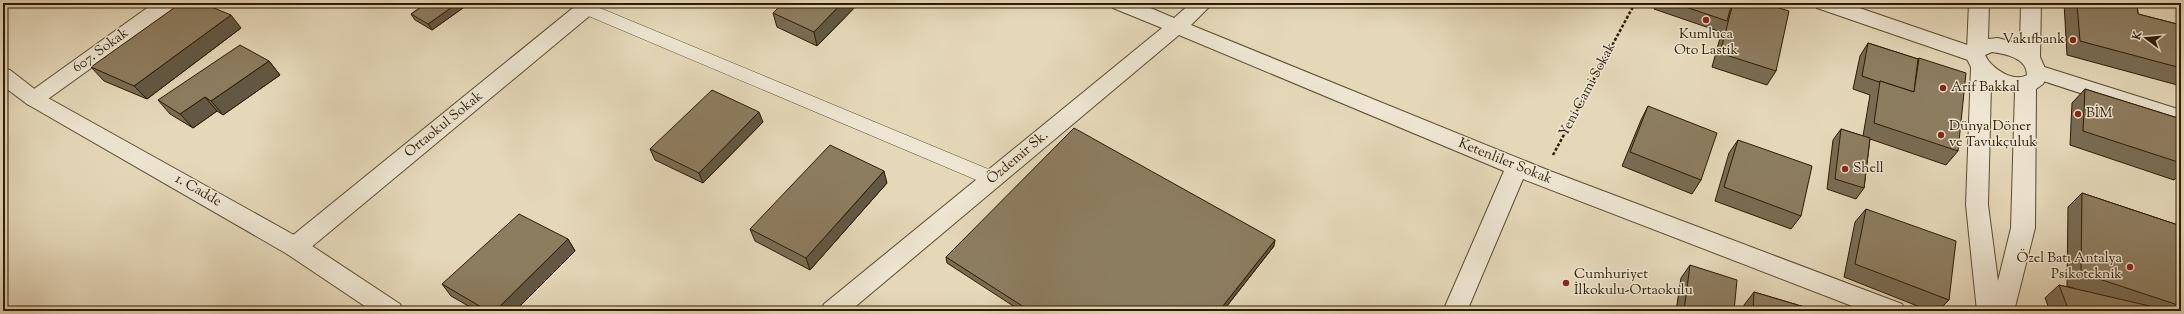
<svg xmlns="http://www.w3.org/2000/svg" width="2184" height="314" font-family="'Sorts Mill Goudy',serif">
  <rect width="100%" height="100%" fill="#e5d8b9"/>
  <filter id="stains"><feTurbulence type="fractalNoise" baseFrequency=".005" numOctaves="4"/><feColorMatrix values="0 0 0 0 .2 0 0 0 0 .09 0 0 0 0 .02 0 0 0 .5 -.17"/></filter>
  <radialGradient id="worn" r=".72"><stop offset=".6" stop-color="#630" stop-opacity="0"/><stop offset="1" stop-color="#630" stop-opacity=".3"/></radialGradient>
  <g fill="none" stroke-linecap="round" stroke-linejoin="round">
    <defs>
      <polygon id="service" points="588,3 1000,174 1003,179 1000,184 993,187 986,184 579,12 577,8 579,4"/>
      <g id="minor">
        <polygon points="154,3 178,3 175,8 41,104 34,107 27,104 23,99 27,94"/>
        <polygon points="579,3 602,3 599,8 303,254 295,257 287,254 283,247 287,240"/>
        <polygon points="1110,3 1139,3 1174,18 1191,3 1213,3 1191,25 1550,171 1902,304 1905,311 1865,311 1523,179 1467,311 1443,311 1504,171 1179,35 850,311 821,311 824,304 1162,28 1113,8"/>
        <polygon points="1814,3 1845,3 1982,50 1985,55 1982,60 1975,62 1968,60 1817,8"/>
        <polygon points="2038,65 2181,110 2181,126 2031,77 2028,72 2031,67"/>
      </g>
      <g id="tertiary">
        <path d="M1969 3H1989L1988 39 1998 38 2020 44 2021 3H2041L2040 57 2048 75 2043 84 2036 89 2035 228 2014 311H1977L1966 205 1971 67 1965 55 1967 50ZM1992 52C2006 54 2027 58 2027 75 2013 83 1991 68 1985 55ZM1991 85 2015 92 2011 228 1998 281 1988 205Z"/>
        <polygon points="3,68 10,70 41,94 303,240 400,304 403,311 372,311 287,254 27,104 3,86"/>
      </g>
    </defs>
    <use href="#service" stroke="#5b4a2e" stroke-width="1"/>
    <use href="#minor" stroke="#5b4a2e" stroke-width="2"/>
    <use href="#tertiary" stroke="#5b4a2e" stroke-width="2"/>
    <polyline stroke="#2d1a00" stroke-width="2.5" stroke-dasharray="3 2" stroke-linecap="butt" points="1553,155 1635,3"/>
    <use href="#service" fill="#eee6d2" fill-rule="evenodd"/>
    <use href="#minor" fill="#eee6d2" fill-rule="evenodd"/>
    <use href="#tertiary" fill="#eee6d2" fill-rule="evenodd"/>
  </g>
  <g fill="#796c53" stroke="#2d1a00">
    <polygon points="427,3 470,3 432,30 415,20 411,14"/>
    <polygon points="783,3 859,3 817,46 777,27 773,13"/>
    <polygon points="1656,3 1763,3 1776,71 1767,85 1712,67 1722,31 1721,32 1654,9"/>
    <polygon points="2064,3 2137,3 2138,14 2181,25 2181,86 2067,55"/>
    <polygon points="2176,3 2181,3 2181,19 2177,18"/>
    <polygon points="241,28 147,99 104,81 91,67"/>
    <polygon points="1868,43 1918,59 1919,58 1958,151 1946,165 1870,139 1864,188 1856,199 1827,189 1833,140 1841,129 1863,136 1870,95 1853,89 1860,56"/>
    <polygon points="269,61 280,75 223,115 217,111 193,128 170,114 158,100"/>
    <polygon points="2085,89 2181,119 2181,173 2174,180 2070,145 2072,103"/>
    <polygon points="1648,106 1701,180 1692,194 1622,166 1641,120"/>
    <polygon points="763,122 703,183 655,160 650,149"/>
    <polygon points="1738,140 1801,216 1791,229 1715,201 1729,153"/>
    <polygon points="887,183 810,270 755,241 750,229"/>
    <polygon points="2082,193 2181,226 2181,309 2179,311 2050,311 2045,298 2059,285 2076,289 2067,286 2068,207"/>
    <polygon points="1866,209 1949,300 1938,311 1930,311 1844,277 1855,222"/>
    <polygon points="568,239 575,251 515,311 477,311 451,296 442,284"/>
    <polygon points="1274,246 1223,311 1021,311 947,263 946,257"/>
    <polygon points="1690,265 1734,311 1676,311 1681,278"/>
    <polygon points="1754,292 1818,311 1743,311 1744,305"/>
  </g>
  <g fill="#635843" stroke="#2d1a00">
    <polygon points="458,3 470,3 432,30 428,24"/>
    <polygon points="842,3 859,3 817,46 814,32"/>
    <polygon points="231,15 241,28 147,99 134,86"/>
    <polygon points="269,61 280,75 223,115 211,101"/>
    <polygon points="205,97 217,111 193,128 180,114"/>
    <polygon points="759,112 763,122 703,183 699,173"/>
    <polygon points="884,171 887,183 810,270 806,258"/>
    <polygon points="568,239 575,251 515,311 495,311"/>
    <polygon points="1275,240 1274,246 1223,311 1219,311"/>
  </g>
  <g fill="#8d7d60" stroke="#2d1a00">
    <polygon points="181,3 202,3 231,15 134,86 91,67"/>
    <polygon points="427,3 458,3 428,24 411,14"/>
    <polygon points="783,3 842,3 814,32 773,13"/>
    <polygon points="1674,3 1732,3 1727,21"/>
    <polygon points="1733,3 1763,3 1789,11 1776,71 1720,53"/>
    <polygon points="2077,3 2137,3 2138,14 2181,25 2181,68 2080,41"/>
    <polygon points="1868,43 1918,59 1914,92 1880,81 1879,82 1862,76"/>
    <polygon points="240,45 269,61 211,101 205,97 180,114 158,100"/>
    <polygon points="1919,58 1966,73 1958,151 1874,123 1880,81 1914,92"/>
    <polygon points="2085,89 2181,119 2181,163 2083,131"/>
    <polygon points="712,90 759,112 699,173 650,149"/>
    <polygon points="1648,106 1717,133 1701,180 1630,152"/>
    <polygon points="1074,128 1275,240 1219,311 1030,311 946,257"/>
    <polygon points="1841,129 1870,138 1864,188 1835,179"/>
    <polygon points="1738,140 1812,166 1801,216 1724,187"/>
    <polygon points="830,145 884,171 806,258 750,229"/>
    <polygon points="2082,193 2181,226 2181,306 2081,273"/>
    <polygon points="1866,209 1956,241 1949,300 1855,264"/>
    <polygon points="519,214 568,239 495,311 488,311 442,284"/>
    <polygon points="1690,265 1737,280 1734,311 1684,311"/>
    <polygon points="2059,285 2171,311 2069,311"/>
    <polygon points="1754,292 1818,311 1753,311"/>
  </g>
  <g fill="#8f2418" stroke="#eee6d2" stroke-width="1.5">
    <circle cx="1706" cy="20" r="4"/>
    <circle cx="2073" cy="40" r="4"/>
    <circle cx="1943" cy="88" r="4"/>
    <circle cx="2078" cy="114" r="4"/>
    <circle cx="1941" cy="135" r="4"/>
    <circle cx="1845" cy="169" r="4"/>
    <circle cx="2130" cy="267" r="4"/>
    <circle cx="1566" cy="283" r="4"/>
  </g>
  <g text-anchor="middle" dominant-baseline="central" stroke-width="3" stroke-linejoin="round" paint-order="stroke">
    <g font-size="14" fill="#2d1a00" stroke="#eee6d2" text-anchor="start">
      <text x="1706" y="35" text-anchor="middle">Kumluca<tspan x="1706" dy="16">Oto Lastik</tspan></text>
      <text x="2065" y="40" text-anchor="end">Vakıfbank</text>
      <text x="1951" y="88">Arif Bakkal</text>
      <text x="2086" y="114">BİM</text>
      <text x="1949" y="127">Dünya Döner<tspan x="1949" dy="16">ve Tavukçuluk</tspan></text>
      <text x="1853" y="169">Shell</text>
      <text x="2122" y="259" text-anchor="end">Özel Batı Antalya<tspan x="2122" dy="16">Psikoteknik</tspan></text>
      <text x="1574" y="275">Cumhuriyet<tspan x="1574" dy="16">İlkokulu-Ortaokulu</tspan></text>
    </g>
    <g font-size="14" fill="#2d1a00" stroke="#eee6d2">
      <text transform="translate(101 51) rotate(-36)">607. Sokak</text>
      <text transform="translate(1588 90) rotate(-62)">Yeni Cami Sokak</text>
      <text transform="translate(444 125) rotate(-39)">Ortaokul Sokak</text>
      <text transform="translate(1018 158) rotate(-40)">Özdemir Sk.</text>
      <text transform="translate(1505 162) rotate(22)">Ketenliler Sokak</text>
      <text transform="translate(198 191) rotate(30)">1. Cadde</text>
    </g>
  </g>
  <rect width="2184" height="314" fill="none" stroke="#e5d8b9" stroke-width="16"/>
  <rect x="4" y="4" width="2176" height="306" fill="none" stroke="#2d1a00" stroke-width="2"/>
  <rect x="8" y="8" width="2168" height="298" fill="none" stroke="#2d1a00"/>
  <g transform="translate(2146 38) rotate(286)" stroke="#eee6d2" stroke-width="3" paint-order="stroke">
  <path d="M0-3L7 15L0 10L-7 15Z" fill="#2d1a00"/>
  <text y="-6" font-size="11" font-weight="bold" text-anchor="middle" fill="#2d1a00">K</text>
  </g>
  <rect width="100%" height="100%" filter="url(#stains)"/>
  <rect width="100%" height="100%" fill="url(#worn)"/>
</svg>
